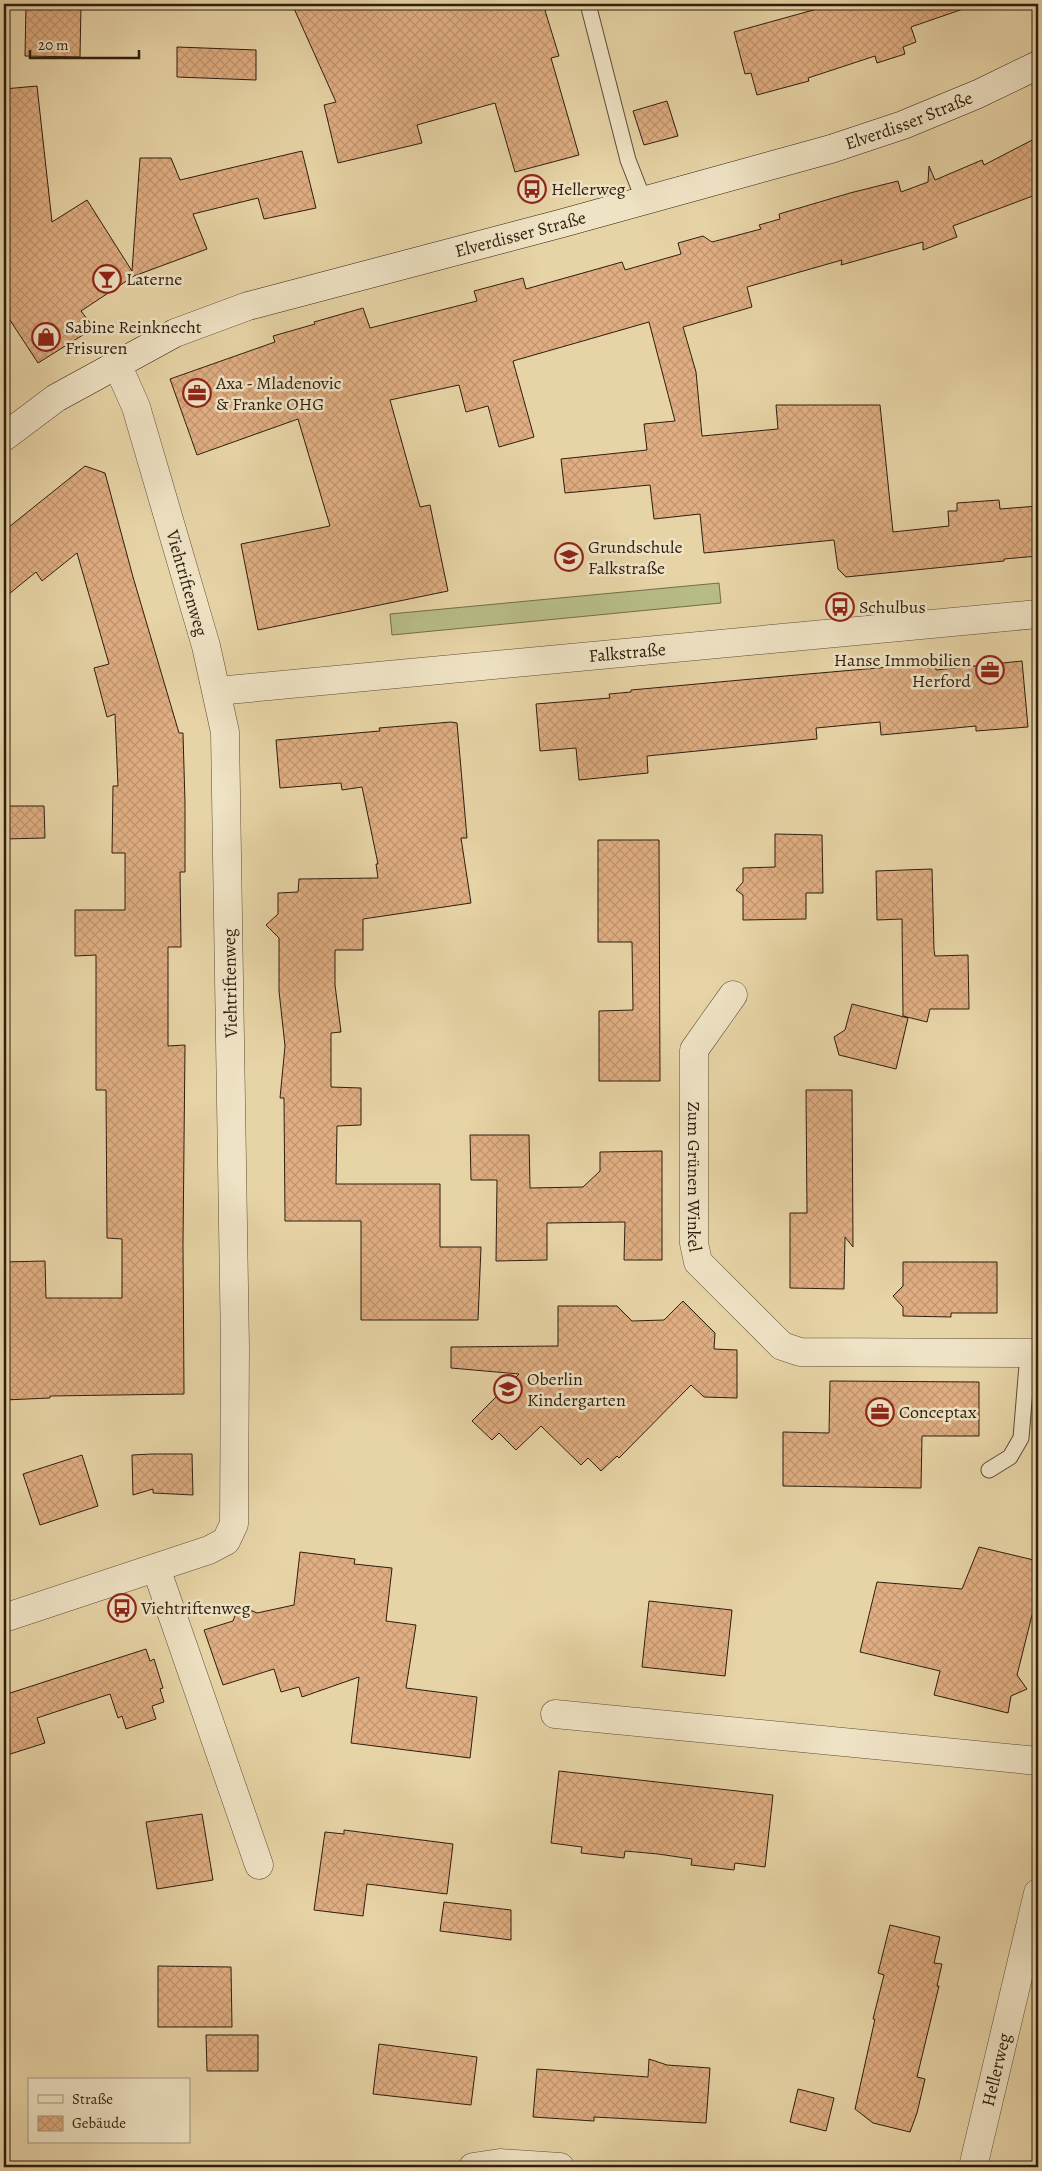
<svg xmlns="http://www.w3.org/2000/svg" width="1042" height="2171" font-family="Alegreya,serif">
  <defs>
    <pattern id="building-cross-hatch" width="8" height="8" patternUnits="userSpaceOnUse" patternTransform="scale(1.25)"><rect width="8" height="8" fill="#e0ae82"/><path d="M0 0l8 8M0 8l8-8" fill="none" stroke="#c0956f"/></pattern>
  </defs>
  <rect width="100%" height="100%" fill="#e7d4a6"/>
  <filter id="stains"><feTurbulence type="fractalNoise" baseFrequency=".004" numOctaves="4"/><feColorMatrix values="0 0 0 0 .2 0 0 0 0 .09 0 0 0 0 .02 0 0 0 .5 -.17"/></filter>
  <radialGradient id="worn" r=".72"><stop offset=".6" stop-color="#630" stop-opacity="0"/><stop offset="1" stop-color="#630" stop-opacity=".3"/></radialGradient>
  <polygon fill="#b7bc86" stroke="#736d4a" points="719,583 721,603 392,635 390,614"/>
  <g fill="url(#building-cross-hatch)" stroke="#2f1e0f">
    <polygon points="26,4 81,4 80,57 25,56"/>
    <polygon points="292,4 543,4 559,56 551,58 579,155 515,172 495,103 417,125 422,143 338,163 324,105 336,102"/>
    <polygon points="835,4 965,4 966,8 911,27 916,42 903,47 905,54 877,63 875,56 808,78 809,81 757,95 751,73 745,74 734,32"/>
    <polygon points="177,47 256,50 256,80 177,77"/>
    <polygon points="37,86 52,222 87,200 132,271 140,158 171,158 180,180 302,151 316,208 264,219 258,198 193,214 207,249 134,276 81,311 94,328 38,363 4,311 4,89"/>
    <polygon points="667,101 678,136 644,145 633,111"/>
    <polygon points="1038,137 1038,194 953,226 957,237 923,250 923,242 841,265 842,260 747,287 752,307 683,327 696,372 702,436 778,429 776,405 880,405 893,532 949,526 948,511 957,511 957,503 999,500 1000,509 1038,506 1038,556 1004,559 1004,561 846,577 838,569 834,540 704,553 700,514 654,519 650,485 565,493 561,459 647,450 644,424 675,421 649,322 513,361 534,437 499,447 488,406 466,412 459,385 390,400 420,507 430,505 448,591 258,630 241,544 330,526 298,419 197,455 170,379 275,342 273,336 315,324 314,322 363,308 370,328 477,301 474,291 523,278 526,289 622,262 625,270 681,254 678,243 703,236 712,242 761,229 759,225 780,219 779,214 850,193 898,181 901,192 928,182 929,166 935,180 982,160 984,165"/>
    <polygon points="85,466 105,473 133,577 179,733 183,733 185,803 185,872 180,872 181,947 168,947 168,1046 185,1045 183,1244 184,1394 50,1396 50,1398 4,1400 4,1262 45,1261 46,1298 122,1298 122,1239 107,1238 106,1090 96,1090 96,955 75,956 75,910 125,910 125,853 112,853 113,786 118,786 115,714 107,717 94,668 109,664 77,553 42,581 36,572 4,598 4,531"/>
    <polygon points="1022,661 1028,727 976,731 976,726 881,735 880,722 816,728 817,739 647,756 648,773 579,780 576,748 540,751 536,704 610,698 609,694 631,692 631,690 785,676 935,663 936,670"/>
    <polygon points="451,722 457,723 467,838 461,838 471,903 363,919 363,950 335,950 335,985 341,1032 331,1033 331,1087 361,1088 361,1125 337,1126 336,1184 440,1184 440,1247 481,1247 478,1320 361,1320 361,1221 285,1221 284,1098 280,1098 285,1046 279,991 279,938 266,925 278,914 278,893 298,892 299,879 378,878 376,864 378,864 362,787 342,790 341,783 280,788 276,740 380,731 379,728"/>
    <polygon points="4,806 44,806 45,838 4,839"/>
    <polygon points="775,834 822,835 823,893 806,893 806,919 743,920 743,895 736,890 743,882 743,868 775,867"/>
    <polygon points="598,840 659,840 660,1081 599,1081 599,1011 633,1010 632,942 598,942"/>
    <polygon points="932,869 934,950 935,956 968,955 969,1009 930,1009 927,1022 903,1016 902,919 877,920 876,871"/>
    <polygon points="852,1004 908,1018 896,1069 839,1055 834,1037 845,1030"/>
    <polygon points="806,1090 852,1090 853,1247 845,1237 844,1289 790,1288 790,1213 807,1213"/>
    <polygon points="470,1135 529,1135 530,1188 583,1187 600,1171 600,1152 662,1151 662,1260 624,1260 625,1222 547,1223 547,1260 496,1261 497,1180 471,1180"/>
    <polygon points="903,1262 997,1262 997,1313 951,1313 951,1317 903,1316 903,1307 893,1296 903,1286"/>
    <polygon points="683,1301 715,1333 714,1349 737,1350 737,1398 704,1397 691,1385 619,1458 617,1456 601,1471 588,1458 581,1465 541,1426 516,1450 499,1433 492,1440 472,1421 519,1374 451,1368 451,1347 558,1346 558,1306 617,1306 632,1321 664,1320"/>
    <polygon points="830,1381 979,1382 979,1436 922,1436 921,1488 783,1486 783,1432 829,1433"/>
    <polygon points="152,1454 192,1454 193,1495 153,1493 153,1489 133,1495 132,1455"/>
    <polygon points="82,1455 98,1506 40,1525 23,1474"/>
    <polygon points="979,1547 1038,1561 1038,1608 1034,1607 1017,1675 1027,1689 1011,1696 1008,1713 934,1695 940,1671 860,1652 877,1582 962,1589"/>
    <polygon points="300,1552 355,1559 354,1564 392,1568 386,1621 416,1625 406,1688 477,1697 470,1758 351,1743 359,1677 302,1697 299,1687 281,1692 274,1669 223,1685 204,1630 233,1621 239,1605 257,1613 294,1605"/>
    <polygon points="649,1601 732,1610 725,1676 642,1667"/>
    <polygon points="146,1649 150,1661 154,1659 163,1688 160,1689 164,1702 152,1706 156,1719 126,1729 122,1716 118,1718 110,1694 37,1718 45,1743 4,1756 4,1695"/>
    <polygon points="559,1771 773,1795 765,1867 735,1863 734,1870 691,1865 692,1859 658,1854 625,1851 624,1858 581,1853 582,1847 551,1843"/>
    <polygon points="202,1814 213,1880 157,1889 146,1822"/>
    <polygon points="344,1830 453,1844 447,1894 367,1884 363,1916 314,1910 325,1832 344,1834"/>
    <polygon points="444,1902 511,1910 511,1940 440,1931"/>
    <polygon points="890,1925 940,1937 934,1963 942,1964 937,1986 939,1986 917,2077 925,2079 917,2113 910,2132 873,2123 855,2109 875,2019 873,2019 884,1975 878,1973"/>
    <polygon points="158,1966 231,1967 232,2027 158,2027"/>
    <polygon points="206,2035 258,2035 258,2071 207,2071"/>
    <polygon points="379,2044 477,2057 471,2105 373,2094"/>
    <polygon points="649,2059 667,2065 710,2068 706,2123 594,2117 594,2121 533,2117 537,2069 648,2077"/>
    <polygon points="798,2089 834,2098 826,2131 790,2122"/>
  </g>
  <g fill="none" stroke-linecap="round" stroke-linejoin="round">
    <defs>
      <g id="lane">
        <polyline points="588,4 628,160 644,201"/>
        <polyline points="989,1470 1010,1457 1021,1438 1028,1353"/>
      </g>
      <g id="street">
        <path id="s1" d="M217 691 1038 614"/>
        <path id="s2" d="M733 995 694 1050V1243L698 1262 782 1346 800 1352 1038 1353"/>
        <polyline points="156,1568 259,1865"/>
        <polyline points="4,1618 209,1550 226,1541 234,1524 235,1348 225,732 206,646 136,407 117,364"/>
        <polyline points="555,1714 1038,1761"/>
        <polyline points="473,2167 500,2163 560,2167"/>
        <path id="s3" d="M973 2167 1038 1893"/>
      </g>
      <g id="secondary">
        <path id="s4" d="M4 437 56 398 175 333 248 306 563 223 831 149 903 125 978 94 1038 65"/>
      </g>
    </defs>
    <use href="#lane" stroke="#5d4c35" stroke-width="17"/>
    <use href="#street" stroke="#5d4c35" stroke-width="29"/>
    <use href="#secondary" stroke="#2f1e0f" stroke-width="29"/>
    <use href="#lane" stroke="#efe3c5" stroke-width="15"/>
    <use href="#street" stroke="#efe3c5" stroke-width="28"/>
    <use href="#secondary" stroke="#efe3c5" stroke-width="28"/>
  </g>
  <defs>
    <symbol id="bus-ring" viewBox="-11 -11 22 22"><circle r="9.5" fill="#efe3c5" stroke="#8f2418" stroke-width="1.5"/><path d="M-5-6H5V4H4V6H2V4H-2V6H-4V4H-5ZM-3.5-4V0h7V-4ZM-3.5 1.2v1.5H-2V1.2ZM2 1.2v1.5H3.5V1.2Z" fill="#8f2418"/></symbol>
    <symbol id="bar-ring" viewBox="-11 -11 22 22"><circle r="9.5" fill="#efe3c5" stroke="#8f2418" stroke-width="1.5"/><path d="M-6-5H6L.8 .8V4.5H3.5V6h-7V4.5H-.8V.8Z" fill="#8f2418"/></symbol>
    <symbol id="shop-ring" viewBox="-11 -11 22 22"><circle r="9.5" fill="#efe3c5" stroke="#8f2418" stroke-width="1.5"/><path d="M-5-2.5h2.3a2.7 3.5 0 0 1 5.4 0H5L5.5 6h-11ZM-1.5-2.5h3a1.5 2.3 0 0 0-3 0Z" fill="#8f2418"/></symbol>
    <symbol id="office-ring" viewBox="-11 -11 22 22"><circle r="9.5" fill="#efe3c5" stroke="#8f2418" stroke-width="1.5"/><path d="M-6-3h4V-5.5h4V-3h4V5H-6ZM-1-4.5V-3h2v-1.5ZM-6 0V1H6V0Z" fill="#8f2418"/></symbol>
    <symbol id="school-ring" viewBox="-11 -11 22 22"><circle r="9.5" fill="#efe3c5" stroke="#8f2418" stroke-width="1.5"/><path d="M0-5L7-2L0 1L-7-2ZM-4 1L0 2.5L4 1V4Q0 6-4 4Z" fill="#8f2418"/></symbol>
  </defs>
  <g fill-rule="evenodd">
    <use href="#bus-ring" x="516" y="173" width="32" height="32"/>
    <use href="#bar-ring" x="91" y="263" width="32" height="32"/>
    <use href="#shop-ring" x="30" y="321" width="32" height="32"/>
    <use href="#office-ring" x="181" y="377" width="32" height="32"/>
    <use href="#school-ring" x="553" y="541" width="32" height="32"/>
    <use href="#bus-ring" x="824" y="591" width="32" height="32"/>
    <use href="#office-ring" x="974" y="654" width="32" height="32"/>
    <use href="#school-ring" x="492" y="1373" width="32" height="32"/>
    <use href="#office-ring" x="864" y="1396" width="32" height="32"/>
    <use href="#bus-ring" x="106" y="1592" width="32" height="32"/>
  </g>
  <g text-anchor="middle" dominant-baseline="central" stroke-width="5" stroke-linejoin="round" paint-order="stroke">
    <g font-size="18" fill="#2f1e0f" stroke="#efe3c5">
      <text stroke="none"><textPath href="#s4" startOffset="965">Elverdisser Straße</textPath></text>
      <text stroke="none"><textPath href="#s4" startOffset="560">Elverdisser Straße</textPath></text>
      <text transform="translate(187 583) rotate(74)">Viehtriftenweg</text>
      <text stroke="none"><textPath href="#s1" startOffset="412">Falkstraße</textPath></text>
      <text transform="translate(230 983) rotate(-91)">Viehtriftenweg</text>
      <text stroke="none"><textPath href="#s2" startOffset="194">Zum Grünen Winkel</textPath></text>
      <text stroke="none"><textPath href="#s3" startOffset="100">Hellerweg</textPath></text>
    </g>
    <g font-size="18" fill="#2f1e0f" stroke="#efe3c5" text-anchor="start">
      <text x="551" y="189">Hellerweg</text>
      <text x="126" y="279">Laterne</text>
      <text x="65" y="327">Sabine Reinknecht<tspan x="65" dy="21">Frisuren</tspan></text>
      <text x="216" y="383">Axa - Mladenovic<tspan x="216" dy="21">&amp; Franke OHG</tspan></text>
      <text x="588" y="547">Grundschule<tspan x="588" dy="21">Falkstraße</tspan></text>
      <text x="859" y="607">Schulbus</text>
      <text x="971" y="660" text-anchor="end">Hanse Immobilien<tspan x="971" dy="21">Herford</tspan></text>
      <text x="527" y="1379">Oberlin<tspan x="527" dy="21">Kindergarten</tspan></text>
      <text x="899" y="1412">Conceptax</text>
      <text x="141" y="1608">Viehtriftenweg</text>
    </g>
  </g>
  <rect width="1042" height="2171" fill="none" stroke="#e7d4a6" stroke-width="20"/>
  <rect x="5" y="5" width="1032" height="2161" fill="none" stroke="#2f1e0f" stroke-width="2.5"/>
  <rect x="10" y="10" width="1022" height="2151" fill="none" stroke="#2f1e0f"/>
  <rect x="28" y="2078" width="162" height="65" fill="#efe3c5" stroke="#a2947c"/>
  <rect x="38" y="2095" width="25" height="8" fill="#efe3c5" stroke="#a2947c"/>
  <text x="72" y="2104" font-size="15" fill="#2f1e0f">Straße</text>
  <rect x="38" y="2116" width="25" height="15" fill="url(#building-cross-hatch)" stroke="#a2947c"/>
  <text x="72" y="2128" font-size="15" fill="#2f1e0f">Gebäude</text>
  <path d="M30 50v8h109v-8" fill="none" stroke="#2f1e0f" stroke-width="2.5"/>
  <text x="38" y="50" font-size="15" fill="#2f1e0f" stroke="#efe3c5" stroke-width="4" paint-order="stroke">20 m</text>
  <rect width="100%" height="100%" filter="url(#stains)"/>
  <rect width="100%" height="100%" fill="url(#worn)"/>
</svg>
